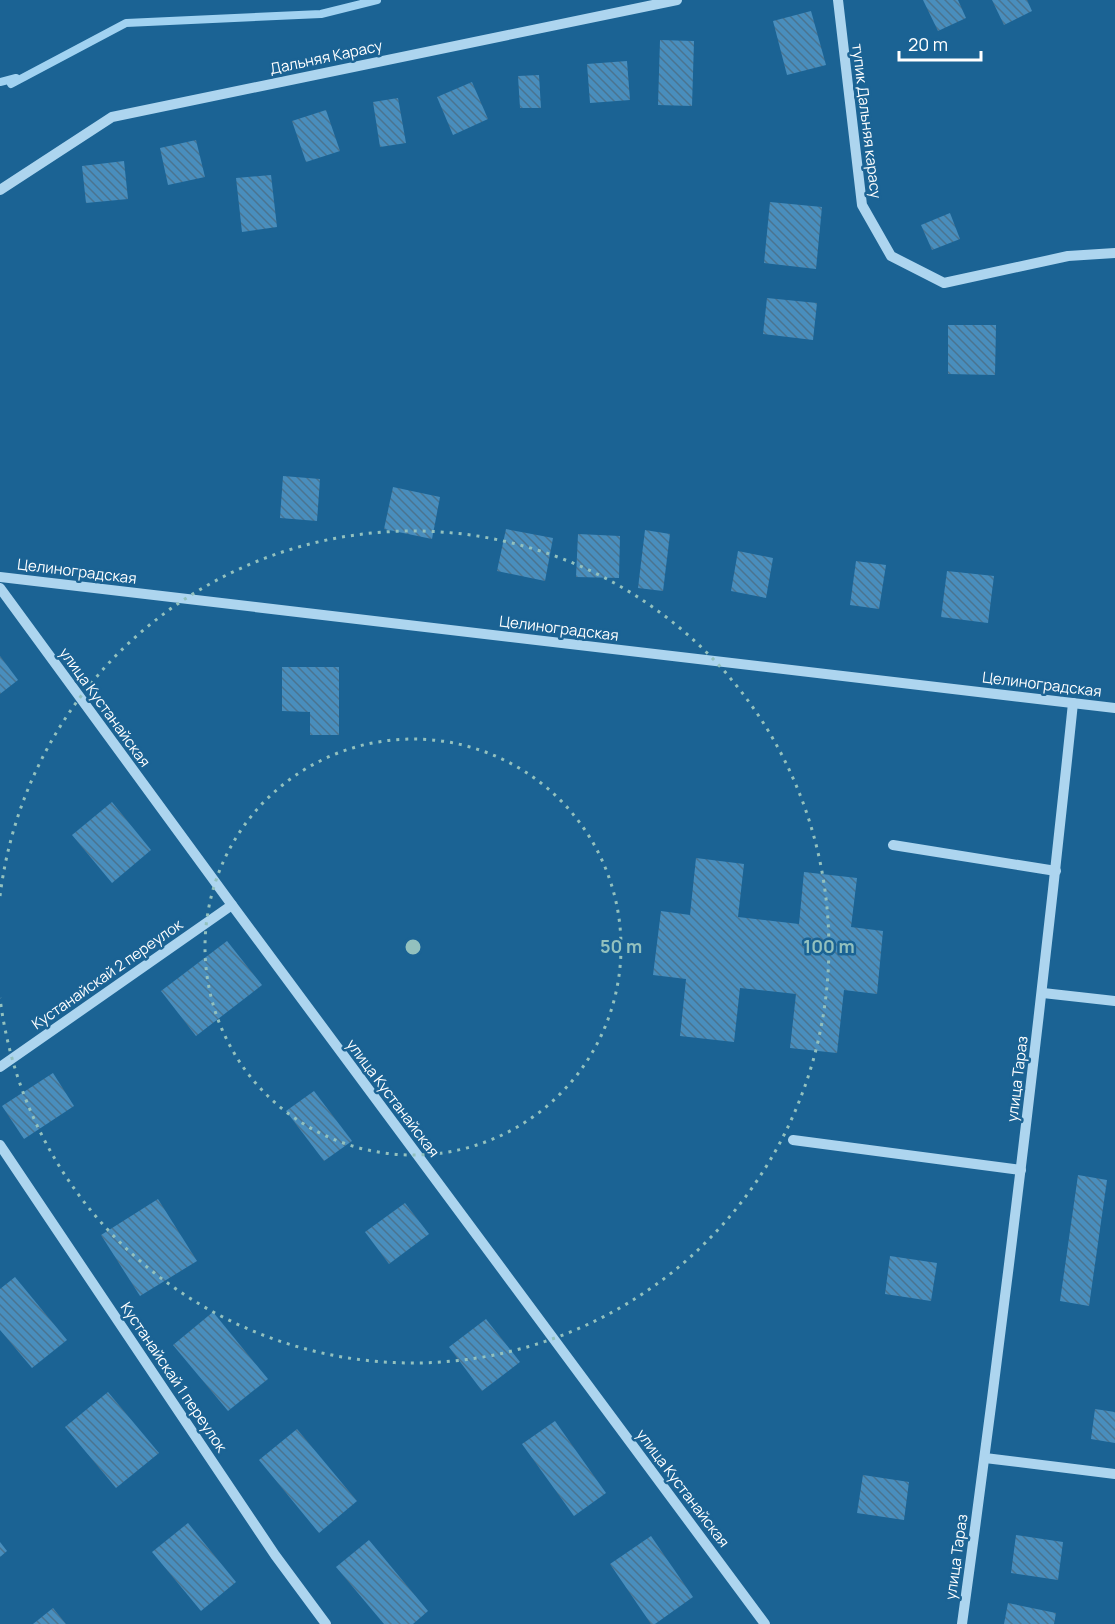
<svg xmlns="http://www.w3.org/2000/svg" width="1115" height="1624" font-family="Manrope,sans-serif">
  <defs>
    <pattern id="building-back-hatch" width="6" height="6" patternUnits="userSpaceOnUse" patternTransform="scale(1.5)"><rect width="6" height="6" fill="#498ebd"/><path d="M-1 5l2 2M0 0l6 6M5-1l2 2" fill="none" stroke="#4a7490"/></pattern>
  </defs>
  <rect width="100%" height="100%" fill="#1b6394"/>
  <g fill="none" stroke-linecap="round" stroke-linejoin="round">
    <g stroke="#a1d2f1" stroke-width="8">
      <polyline points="0,82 16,78"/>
      <polyline points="11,84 126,23 321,14 377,0"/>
    </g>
  </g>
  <g fill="url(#building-back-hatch)">
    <polygon points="923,0 958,0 966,18 938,31"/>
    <polygon points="992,0 1027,0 1032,11 1004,25"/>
    <polygon points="811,11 826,65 787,75 773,21"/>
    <polygon points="660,40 694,41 692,106 658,105"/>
    <polygon points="627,61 630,100 590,103 587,64"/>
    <polygon points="539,75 541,108 520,108 518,76"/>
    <polygon points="472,82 488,119 453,135 437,97"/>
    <polygon points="398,98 406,143 380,147 373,102"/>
    <polygon points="326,110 340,151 306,162 292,121"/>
    <polygon points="196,140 205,177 168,185 160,148"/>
    <polygon points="124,161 128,199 86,203 82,166"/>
    <polygon points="271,175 277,227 242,232 236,178"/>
    <polygon points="770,202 822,207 816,269 764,263"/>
    <polygon points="950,213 960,239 932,250 921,225"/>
    <polygon points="767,298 817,303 813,340 763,334"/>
    <polygon points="948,325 996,325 995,375 948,374"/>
    <polygon points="283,476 320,479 317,521 280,518"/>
    <polygon points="393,487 440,497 432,539 384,529"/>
    <polygon points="506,529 553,538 545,581 497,571"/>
    <polygon points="645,530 670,534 663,591 638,588"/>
    <polygon points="578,534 620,536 619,578 576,577"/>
    <polygon points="738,551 773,558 766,598 731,591"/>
    <polygon points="856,561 886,565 879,609 850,605"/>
    <polygon points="947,571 994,576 988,623 941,617"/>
    <polygon points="0,656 18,680 0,694"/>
    <polygon points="282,667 339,667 339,735 310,735 310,712 282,711"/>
    <polygon points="112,802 151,850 112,883 72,835"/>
    <polygon points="696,858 744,864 738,917 799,924 804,872 857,878 851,927 883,931 877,994 844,990 837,1053 790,1048 796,994 740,988 734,1042 680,1036 686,979 653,975 661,911 690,915"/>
    <polygon points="227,941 262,985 196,1036 161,991"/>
    <polygon points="53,1073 74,1106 24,1139 2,1106"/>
    <polygon points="314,1091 352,1141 324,1161 286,1111"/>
    <polygon points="1078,1175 1107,1180 1089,1306 1060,1301"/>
    <polygon points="158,1199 197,1261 140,1296 101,1235"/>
    <polygon points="405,1203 429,1234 389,1264 365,1232"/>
    <polygon points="890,1256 937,1263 931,1301 885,1294"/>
    <polygon points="15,1277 67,1340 32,1368 0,1330 0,1289"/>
    <polygon points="213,1312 268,1379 228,1411 173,1345"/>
    <polygon points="486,1319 520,1362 482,1391 449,1347"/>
    <polygon points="108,1392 159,1453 116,1488 65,1427"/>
    <polygon points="1095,1409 1115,1412 1115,1443 1091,1439"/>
    <polygon points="555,1421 606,1493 574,1516 522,1444"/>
    <polygon points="297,1429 357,1501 319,1533 259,1460"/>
    <polygon points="863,1475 909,1482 904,1520 857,1513"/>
    <polygon points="188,1523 236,1582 201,1611 152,1552"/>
    <polygon points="1016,1535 1063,1542 1058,1580 1011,1573"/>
    <polygon points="651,1536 693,1597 655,1624 651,1624 610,1564"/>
    <polygon points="369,1540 428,1611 413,1624 384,1624 336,1567"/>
    <polygon points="0,1542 7,1551 0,1557"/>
    <polygon points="1008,1603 1056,1613 1054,1624 1004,1624"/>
    <polygon points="53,1608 66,1624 33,1624"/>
  </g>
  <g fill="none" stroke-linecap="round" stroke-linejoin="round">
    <g stroke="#add5ef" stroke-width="10">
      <polyline points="838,0 862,205 891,256 944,283 1068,256 1115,253"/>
      <polyline points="0,190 112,117 677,0"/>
      <polyline points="0,577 1115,708"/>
      <polyline points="0,588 232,905 765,1624"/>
      <polyline points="893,845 1056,871"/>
      <polyline points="1043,993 1115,1001"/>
      <polyline points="0,1067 232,905"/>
      <polyline points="793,1140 1021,1170"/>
      <polyline points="0,1145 275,1555 326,1624"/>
      <polyline points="985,1458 1115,1474"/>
      <path d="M962 1624C1004 1318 1041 1011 1073 703"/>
    </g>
  </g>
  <g fill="none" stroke="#93c1be" stroke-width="3" stroke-dasharray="3 6">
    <circle cx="413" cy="947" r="208"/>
    <path d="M0 896A416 416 0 1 1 0 998"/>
  </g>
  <g text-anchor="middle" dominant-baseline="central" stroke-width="5" stroke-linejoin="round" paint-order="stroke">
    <g font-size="15" fill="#fff" stroke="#1b6394">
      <text transform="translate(326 57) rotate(-12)">Дальняя Карасу</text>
      <text transform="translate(867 121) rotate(83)">тупик Дальняя карасу</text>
      <text transform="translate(77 571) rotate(7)">Целиноградская</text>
      <text transform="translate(559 628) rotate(7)">Целиноградская</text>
      <text transform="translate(1042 684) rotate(7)">Целиноградская</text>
      <text transform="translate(105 707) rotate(54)">улица Кустанайская</text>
      <text transform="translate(107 974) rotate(-35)">Кустанайскай 2 переулок</text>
      <text transform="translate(1017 1079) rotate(-83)">улица Тараз</text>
      <text transform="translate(393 1098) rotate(53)">улица Кустанайская</text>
      <text transform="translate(174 1377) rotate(56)">Кустанайскай 1 переулок</text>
      <text transform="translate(683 1488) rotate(53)">улица Кустанайская</text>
      <text transform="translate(956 1557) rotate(-82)">улица Тараз</text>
    </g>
  </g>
  <circle cx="413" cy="947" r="9" fill="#93c1be" stroke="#1b6394" stroke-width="3"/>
  <g font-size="18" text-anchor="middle" font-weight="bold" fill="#93c1be" stroke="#1b6394" stroke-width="5" stroke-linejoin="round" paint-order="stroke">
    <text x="621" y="953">50 m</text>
    <text x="829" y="953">100 m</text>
  </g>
  <path d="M899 51v9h82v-9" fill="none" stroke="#ffffff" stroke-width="3"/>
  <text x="908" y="51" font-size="18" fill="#ffffff" stroke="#1b6394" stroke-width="4.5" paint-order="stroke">20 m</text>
</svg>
